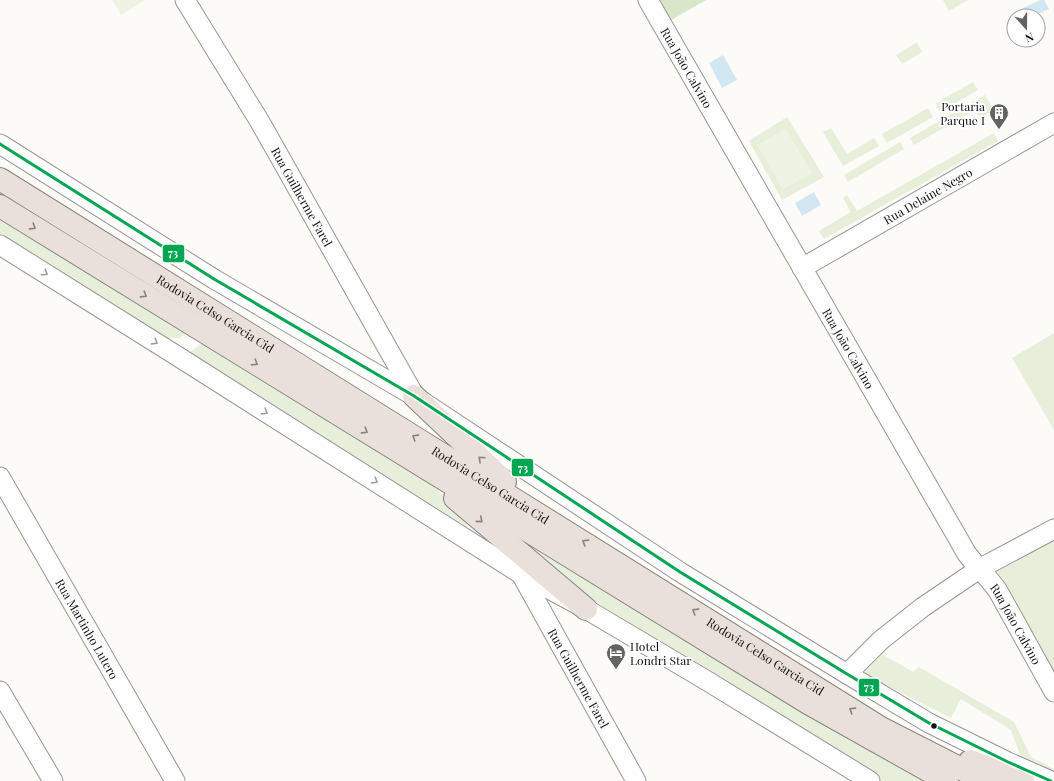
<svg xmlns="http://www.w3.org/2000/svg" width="1054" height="781" font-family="'Playfair Display',serif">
  <rect width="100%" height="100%" fill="#fcfbf8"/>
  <g fill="#e7efda">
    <polygon points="943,0 968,0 949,11"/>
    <polygon points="917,42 922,52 902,64 896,55"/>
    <polygon points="973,82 978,90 940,112 936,103"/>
    <polygon points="985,95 994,110 980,118 975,110 914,145 910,138"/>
    <polygon points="928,108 933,117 887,143 882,134"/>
    <polygon points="787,117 824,177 782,200 749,141"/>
    <polygon points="831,128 847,154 874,138 879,146 843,166 823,132"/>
    <polygon points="994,133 998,141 824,239 819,231 851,212 843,198 847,195 857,211"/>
    <polygon points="900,142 904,149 848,182 844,175"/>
    <polygon points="0,214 187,332 187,334 179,338 165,339 0,236"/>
    <polygon points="1054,333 1054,430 1012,358"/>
    <path d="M206 340 415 472C439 490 453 502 469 528L189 353Z"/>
    <polygon points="466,500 930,781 883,781 880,780 765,710 557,577"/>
    <polygon points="1054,539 1054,682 993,572"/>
    <polygon points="882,654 913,672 919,667 1014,722 1031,757 1054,769 1054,775 1022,760 1011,730 961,699 951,718 864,674"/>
  </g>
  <polygon fill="#d8e6c9" points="656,0 706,0 668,22"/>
  <g fill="#eff3e4">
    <polygon points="112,0 145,0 121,15"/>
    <polygon points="786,129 812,173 783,189 757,145"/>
  </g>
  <g fill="#d2e7f2">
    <polygon points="1040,0 1044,0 1049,9 1034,16 1027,16 1023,8"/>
    <polygon points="723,55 737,80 722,88 709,63"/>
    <polygon points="814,192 821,205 802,216 795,203"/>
  </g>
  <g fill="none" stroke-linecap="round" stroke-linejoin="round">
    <defs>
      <g id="minor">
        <path id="s1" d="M185 0 260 122 414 395"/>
        <path id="s2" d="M648 0 967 554C977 567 989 578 998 591L1054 692"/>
        <polyline points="0,144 214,279 414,396 680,572 847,674 929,723 1008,762 1051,781"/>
        <polyline points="0,245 174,354 521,574 586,609 709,682 870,781"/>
        <path id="s3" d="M802 268 1054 123"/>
        <path id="s4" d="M0 477 175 781"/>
        <path id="s5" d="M521 574 636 781"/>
        <polyline points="847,674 881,640 923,607 979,569 1054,529"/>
        <polyline points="0,691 53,781"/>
      </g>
      <g id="highway">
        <path id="s6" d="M0 179 881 728 985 781"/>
        <polyline points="0,206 808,703 947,781"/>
        <polyline points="414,396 505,482"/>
        <polyline points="455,498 586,609"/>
        <polyline points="970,761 1023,781"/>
      </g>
    </defs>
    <use href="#minor" stroke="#979695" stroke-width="21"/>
    <use href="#highway" stroke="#848482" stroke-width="24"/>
    <use href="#minor" stroke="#fffefe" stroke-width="19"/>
    <use href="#highway" stroke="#e8e0d9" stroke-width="22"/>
    <defs>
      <polyline id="bus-1" points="0,144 214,279 414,396 680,572 847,674 929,723 1008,762 1051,781"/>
    </defs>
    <use href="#bus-1" stroke="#fff" stroke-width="6"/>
    <use href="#bus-1" stroke="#00a651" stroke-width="3"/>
  </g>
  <defs><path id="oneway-chevron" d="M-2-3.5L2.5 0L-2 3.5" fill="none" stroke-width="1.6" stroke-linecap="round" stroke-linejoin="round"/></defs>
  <g stroke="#87837f">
    <use href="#oneway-chevron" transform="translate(33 227) rotate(32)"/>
    <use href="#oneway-chevron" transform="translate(144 295) rotate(32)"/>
    <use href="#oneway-chevron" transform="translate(255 363) rotate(32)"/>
    <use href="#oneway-chevron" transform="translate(365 431) rotate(32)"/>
    <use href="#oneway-chevron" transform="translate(415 437) rotate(-148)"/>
    <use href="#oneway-chevron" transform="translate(481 459) rotate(-137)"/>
    <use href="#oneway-chevron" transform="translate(480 520) rotate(41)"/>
    <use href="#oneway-chevron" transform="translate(585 542) rotate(-148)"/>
    <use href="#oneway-chevron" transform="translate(695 611) rotate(-148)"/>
    <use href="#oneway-chevron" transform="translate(852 710) rotate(-148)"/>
  </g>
  <g stroke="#a09f9f">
    <use href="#oneway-chevron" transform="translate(45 273) rotate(32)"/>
    <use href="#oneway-chevron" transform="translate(155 342) rotate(32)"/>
    <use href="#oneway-chevron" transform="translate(265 412) rotate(32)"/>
    <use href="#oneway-chevron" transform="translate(375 481) rotate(32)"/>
  </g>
  <defs>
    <symbol id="building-pin" viewBox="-11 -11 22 30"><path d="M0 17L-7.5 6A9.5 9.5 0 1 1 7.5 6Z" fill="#636362" stroke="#fff"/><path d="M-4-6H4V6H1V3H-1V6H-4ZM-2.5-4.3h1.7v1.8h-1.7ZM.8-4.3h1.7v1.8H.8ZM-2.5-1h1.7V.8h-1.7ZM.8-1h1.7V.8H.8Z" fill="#fff"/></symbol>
    <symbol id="hotel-pin" viewBox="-11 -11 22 30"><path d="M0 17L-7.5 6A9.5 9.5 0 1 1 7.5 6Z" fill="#636362" stroke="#fff"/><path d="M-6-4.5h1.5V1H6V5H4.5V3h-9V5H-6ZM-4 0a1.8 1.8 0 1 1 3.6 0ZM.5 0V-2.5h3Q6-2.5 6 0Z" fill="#fff"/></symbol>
  </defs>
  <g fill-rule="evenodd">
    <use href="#building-pin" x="988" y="102" width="22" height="30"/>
    <use href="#hotel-pin" x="605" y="642" width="22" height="30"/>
  </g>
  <circle fill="#111" stroke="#fff" stroke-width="1.5" cx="934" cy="726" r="3.5"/>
  <g text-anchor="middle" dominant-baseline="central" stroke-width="4" stroke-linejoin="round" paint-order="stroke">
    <g font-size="12" fill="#111" stroke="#fff">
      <text stroke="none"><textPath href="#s2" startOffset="78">Rua João Calvino</textPath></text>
      <text stroke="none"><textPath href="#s3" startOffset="145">Rua Delaine Negro</textPath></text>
      <text stroke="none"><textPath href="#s1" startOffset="229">Rua Guilherme Farel</textPath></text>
      <text stroke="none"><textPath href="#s6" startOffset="254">Rodovia Celso Garcia Cid</textPath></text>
      <text stroke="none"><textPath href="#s2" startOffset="402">Rua João Calvino</textPath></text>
      <text stroke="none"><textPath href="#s6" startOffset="578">Rodovia Celso Garcia Cid</textPath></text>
      <text stroke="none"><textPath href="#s2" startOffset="725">Rua João Calvino</textPath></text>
      <text stroke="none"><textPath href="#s4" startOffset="175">Rua Martinho Lutero</textPath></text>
      <text stroke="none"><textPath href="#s6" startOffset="902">Rodovia Celso Garcia Cid</textPath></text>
      <text stroke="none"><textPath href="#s5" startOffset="119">Rua Guilherme Farel</textPath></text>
    </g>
    <g font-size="12" fill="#111" stroke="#fff" text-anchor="end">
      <text x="985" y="106">Portaria<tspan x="985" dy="14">Parque I</tspan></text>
      <text x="630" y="646" text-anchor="start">Hotel<tspan x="630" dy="14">Londri Star</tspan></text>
    </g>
  </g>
  <g stroke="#fff" stroke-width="1.5">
    <rect x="162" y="244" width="23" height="19" rx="4" fill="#00a651"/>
    <rect x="511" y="458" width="23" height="19" rx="4" fill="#00a651"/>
    <rect x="858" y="678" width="22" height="19" rx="4" fill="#00a651"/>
  </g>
  <g font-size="11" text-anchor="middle" font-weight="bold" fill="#fff">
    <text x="173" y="257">73</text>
    <text x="523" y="472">73</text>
    <text x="869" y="691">73</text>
  </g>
  <g transform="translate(1026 28) rotate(159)"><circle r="19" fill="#ffffff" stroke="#a0a0a0"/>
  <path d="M0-3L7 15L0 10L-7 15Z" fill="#636362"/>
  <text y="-6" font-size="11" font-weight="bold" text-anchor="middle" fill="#111111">N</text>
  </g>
</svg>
